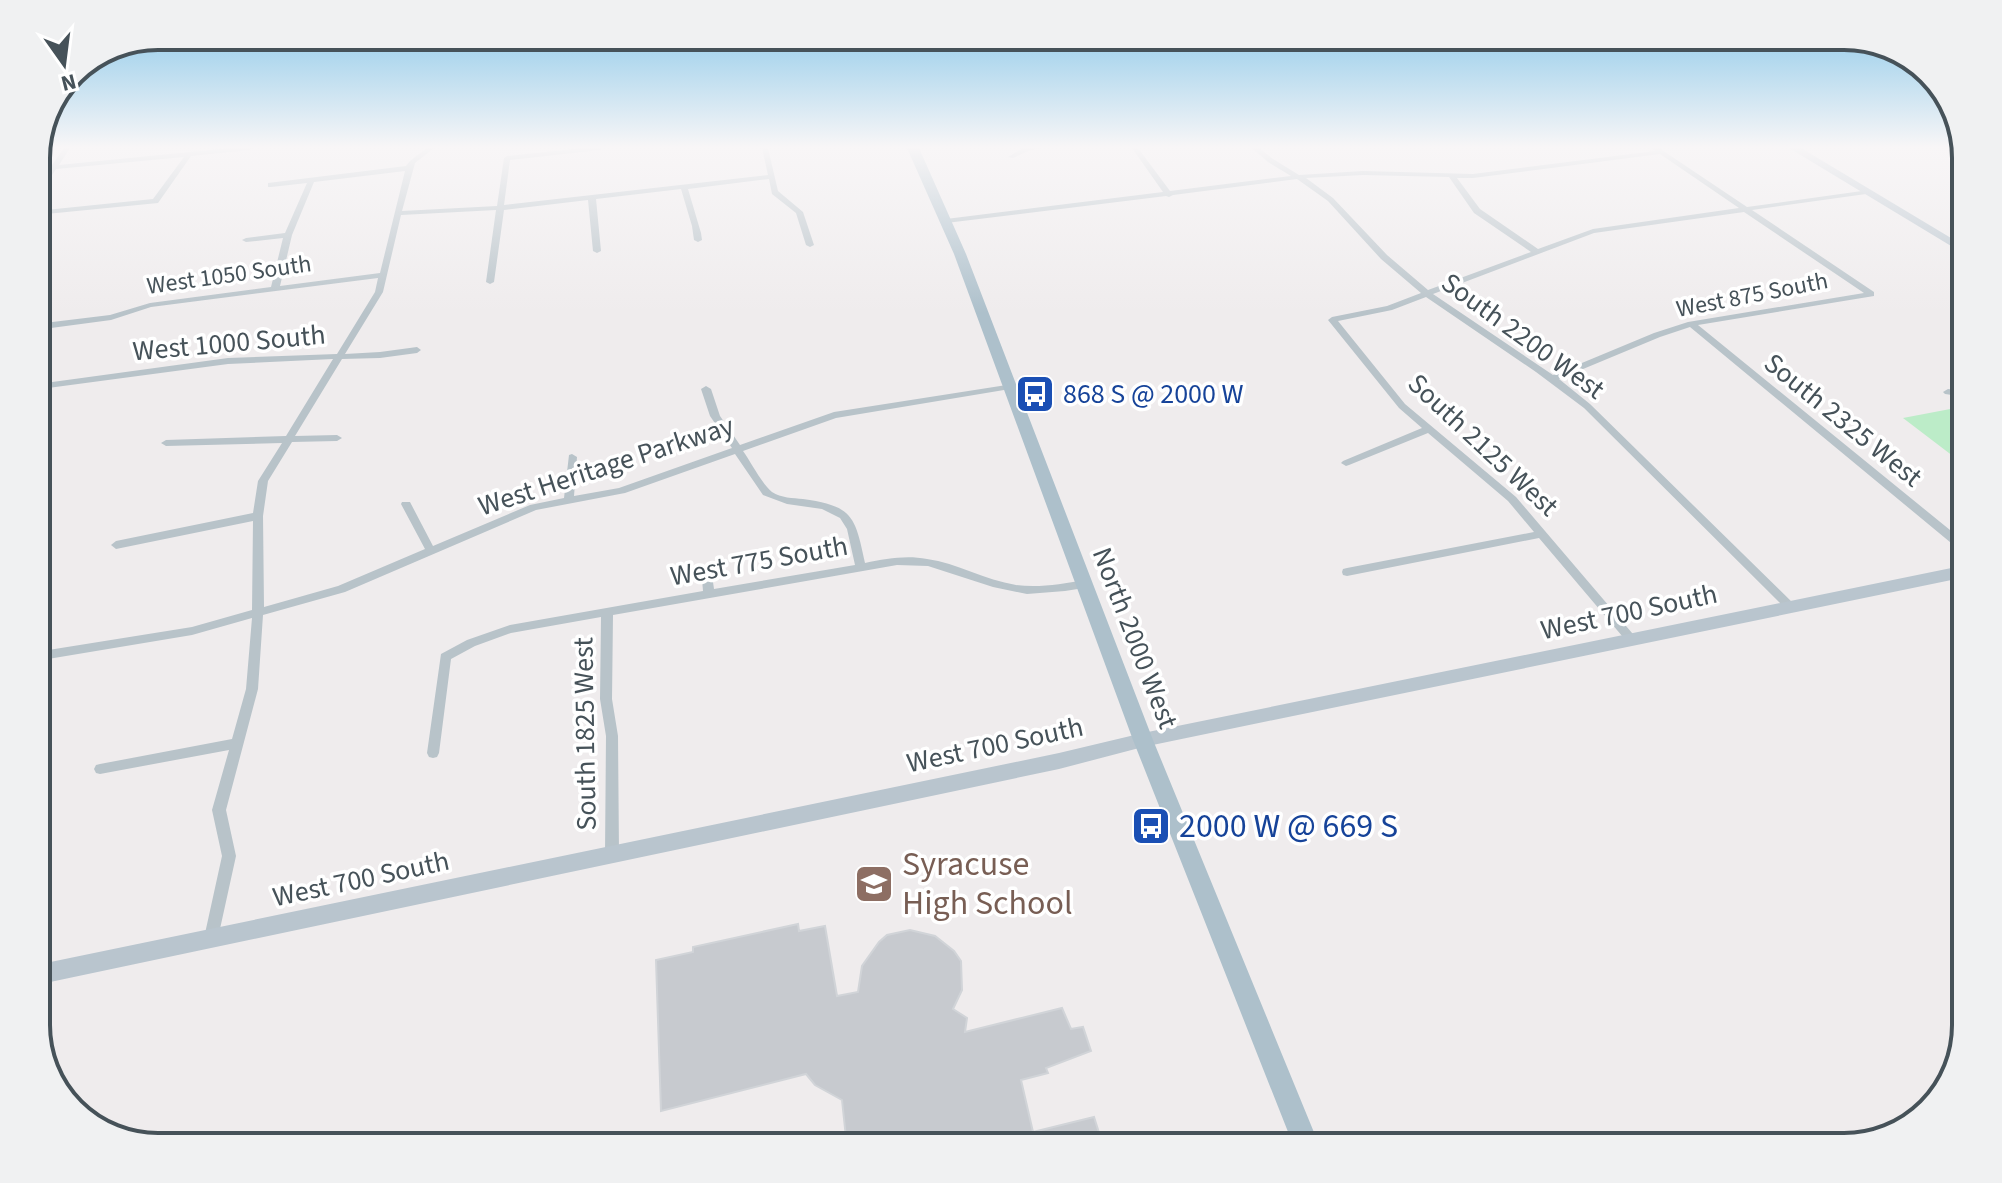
<svg xmlns="http://www.w3.org/2000/svg" width="2002" height="1183" font-family="'Source Sans 3',sans-serif">
  <rect width="100%" height="100%" fill="#efeced"/>
  <polygon fill="#bcecc8" points="1966,406 1966,466 1903,418"/>
  <polygon fill="#c7cacf" stroke="#d1d4d8" stroke-width="2" points="798,924 799,931 825,926 837,996 858,992 862,966 879,942 887,935 910,930 935,936 954,951 961,961 962,990 953,1009 967,1018 965,1032 1062,1008 1071,1029 1083,1027 1091,1051 1046,1068 1048,1073 1021,1080 1033,1132 1094,1117 1101,1139 1116,1135 1120,1147 847,1147 842,1100 815,1085 806,1074 661,1111 656,960 693,952 693,947"/>
  <g fill="none" stroke-linecap="round" stroke-linejoin="round">
    <g fill="#b8c3c9" fill-rule="evenodd">
      <polygon points="64,148 70,148 59,165 230,148 253,148 250,150 191,156 158,203 36,215 36,211 153,199 184,157 56,169 39,195 36,195 36,187 48,170 36,171 36,167 52,165"/>
      <path d="M427 148H434L415 163 402 211 497 206 504 158 507 156 582 148H603L600 150 510 160 504 205 768 175 762 148H768L778 191 803 212 814 245 810 247 806 245 796 213 772 194 769 179 688 189 701 233 702 240 698 242 694 240 692 226 681 189 596 199 601 251 597 253 593 251 588 200 504 210 494 282 490 284 486 282 496 210 401 215 383 292 345 354 380 352 417 347 421 350 417 353 380 358 342 359 295 436 337 435 342 438 337 441 292 442 268 481 263 516 264 607 338 586 425 549 401 504 402 502H410L433 546 530 505 564 498 569 455 572 454 577 457 574 496 619 488 732 448 710 416 701 389 706 386 711 389 720 416 740 445 834 412 1013 384V388L1010 389 836 418 743 451C751 462 762 484 772 492 781 498 793 498 803 499 853 506 855 516 865 563 886 559 905 555 927 559 957 563 985 580 1016 585 1039 588 1062 584 1084 580L1089 584 1084 588 1065 591 1027 594 993 587 928 566 897 565 613 615 612 699 618 736 619 854 617 858 612 860 607 858 605 854 606 736 600 699 601 617 511 633 475 646 451 659 439 753 437 757 433 758 429 757 427 753 441 654 467 640 510 625 703 591 701 568 706 564 711 568 714 589 855 565 847 529 840 518 822 509 787 504 763 495 735 454 625 493 536 510 345 592 263 615 258 689 226 810 236 856 218 938 216 943 211 945 206 943 204 938 222 856 212 810 229 750 100 774 96 773 94 769 96 765 100 764 232 739 246 689 252 618 192 635 36 661V652L192 627 252 610 253 521 116 549 111 545 116 541 253 513 258 481 282 443 166 446 161 443 166 440 286 436 333 359 228 364 48 388 39 403 36 404V393L42 384 45 383 228 358 337 354 375 292 378 278 151 307 111 320 36 330V324L110 315 150 303 271 287 283 238 246 242 242 240 246 238 285 233 307 183 271 187H268V183L406 166 410 161ZM405 171 380 273 280 286 292 235 314 182Z"/>
      <polygon points="1023,148 1042,148 1028,151 1013,158 1008,157"/>
      <path d="M1132 148H1138L1170 191 1291 176 1268 162 1252 148H1259L1273 159 1299 175 1363 171 1473 174 1655 151 1652 148H1659L1747 207 1869 190 1870 192 1866 194 1752 210 1874 292V296L1698 325 1966 543V553L1962 552 1690 327 1660 337 1559 379 1590 404 1796 606 1794 609H1786L1584 408 1536 372 1426 297 1392 310 1338 321 1405 404 1516 497 1638 640 1636 643H1628L1539 538 1347 576 1343 575 1342 572 1343 569 1347 568 1534 532 1508 501 1428 433 1349 465 1346 466 1341 463 1343 461 1422 428 1399 408 1328 320 1332 317 1387 306 1421 293 1381 259 1328 201 1297 179 1173 195 1169 197 1166 196 946 223 942 221 946 219 1163 192ZM1660 154 1739 208 1593 229 1538 249 1480 209 1457 178H1473ZM1363 175 1449 177 1474 213 1531 252 1428 290 1387 255 1333 198 1306 178ZM1744 212 1864 293 1688 322 1654 333 1553 375 1433 294 1594 233Z"/>
      <polygon points="1948,389 1966,391 1966,397 1945,394 1943,392"/>
    </g>
    <g fill="#b9c5ce" fill-rule="evenodd">
      <polygon points="1789,148 1801,148 1966,247 1966,255"/>
      <polygon points="1966,565 1966,577 1143,747 1059,769 36,985 36,965 1059,753 1143,733"/>
    </g>
    <polygon fill="#adc0cb" fill-rule="evenodd" points="907,148 919,148 966,254 1153,740 1320,1147 1294,1147 1133,740 954,254"/>
  </g>
  <linearGradient id="sky" x2="0" y2="1"><stop stop-color="#83c5e8"/><stop offset="0.47" stop-color="#f8f6f7"/><stop offset="1" stop-color="#f8f6f7" stop-opacity="0"/></linearGradient>
  <rect width="2002" height="313" fill="url(#sky)"/>
  <defs>
    <symbol id="bus-square" viewBox="-11 -11 22 22"><rect x="-9" y="-9" width="18" height="18" rx="4" fill="#1a4fb4" stroke="#fff"/><path d="M-5-6H5V4H4V6H2V4H-2V6H-4V4H-5ZM-3.5-4V0h7V-4ZM-3.5 1.2v1.5H-2V1.2ZM2 1.2v1.5H3.5V1.2Z" fill="#fff"/></symbol>
    <symbol id="school-square" viewBox="-11 -11 22 22"><rect x="-9" y="-9" width="18" height="18" rx="4" fill="#8d6e63" stroke="#fff"/><path d="M0-5L7-2L0 1L-7-2ZM-4 1L0 2.5L4 1V4Q0 6-4 4Z" fill="#fff"/></symbol>
  </defs>
  <g fill-rule="evenodd">
    <use href="#bus-square" x="1013" y="372" width="44" height="44"/>
    <use href="#bus-square" x="1129" y="804" width="44" height="44"/>
    <use href="#school-square" x="852" y="862" width="44" height="44"/>
  </g>
  <g text-anchor="middle" dominant-baseline="central" stroke-width="7" stroke-linejoin="round" paint-order="stroke">
    <g font-size="24" fill="#465259" stroke="#fff">
      <text transform="translate(229 275) rotate(-8)">West 1050 South</text>
      <text transform="translate(1752 295) rotate(-11)">West 875 South</text>
    </g>
    <g font-size="28" fill="#465259" stroke="#fff">
      <text transform="translate(1523 336) rotate(36)">South 2200 West</text>
      <text transform="translate(229 343) rotate(-5)">West 1000 South</text>
      <text transform="translate(1843 420) rotate(39)">South 2325 West</text>
      <text transform="translate(1483 445) rotate(43)">South 2125 West</text>
      <text transform="translate(606 466) rotate(-18)">West Heritage Parkway</text>
      <text transform="translate(759 561) rotate(-10)">West 775 South</text>
      <text transform="translate(1629 612) rotate(-12)">West 700 South</text>
      <text transform="translate(1135 638) rotate(69)">North 2000 West</text>
      <text transform="translate(585 734) rotate(-91)">South 1825 West</text>
      <text transform="translate(995 745) rotate(-12)">West 700 South</text>
      <text transform="translate(361 879) rotate(-12)">West 700 South</text>
    </g>
    <g font-size="28" fill="#164399" stroke="#fff" text-anchor="start">
      <text x="1063" y="394">868 S @ 2000 W</text>
    </g>
    <g font-size="34" fill="#164399" stroke="#fff" text-anchor="start">
      <text x="1179" y="826">2000 W @ 669 S</text>
    </g>
    <g font-size="34" fill="#785e54" stroke="#fff" text-anchor="start">
      <text x="902" y="864">Syracuse<tspan x="902" dy="39">High School</tspan></text>
    </g>
  </g>
  <path d="M0 0H2002V1183H0ZM158 50H1844A108 108 0 0 1 1952 158V1025A108 108 0 0 1 1844 1133H158A108 108 0 0 1 50 1025V158A108 108 0 0 1 158 50Z" fill="#f0f1f2" fill-rule="evenodd"/>
  <path fill="none" stroke="#465259" stroke-width="4" d="M158 50H1844A108 108 0 0 1 1952 158V1025A108 108 0 0 1 1844 1133H158A108 108 0 0 1 50 1025V158A108 108 0 0 1 158 50Z"/>
  <g transform="translate(64 64) rotate(166)" stroke="#ffffff" stroke-width="6" paint-order="stroke">
  <path d="M0-6L14 30L0 20L-14 30Z" fill="#465259"/>
  <text y="-12" font-size="22" font-weight="bold" text-anchor="middle" fill="#465259">N</text>
  </g>
</svg>
